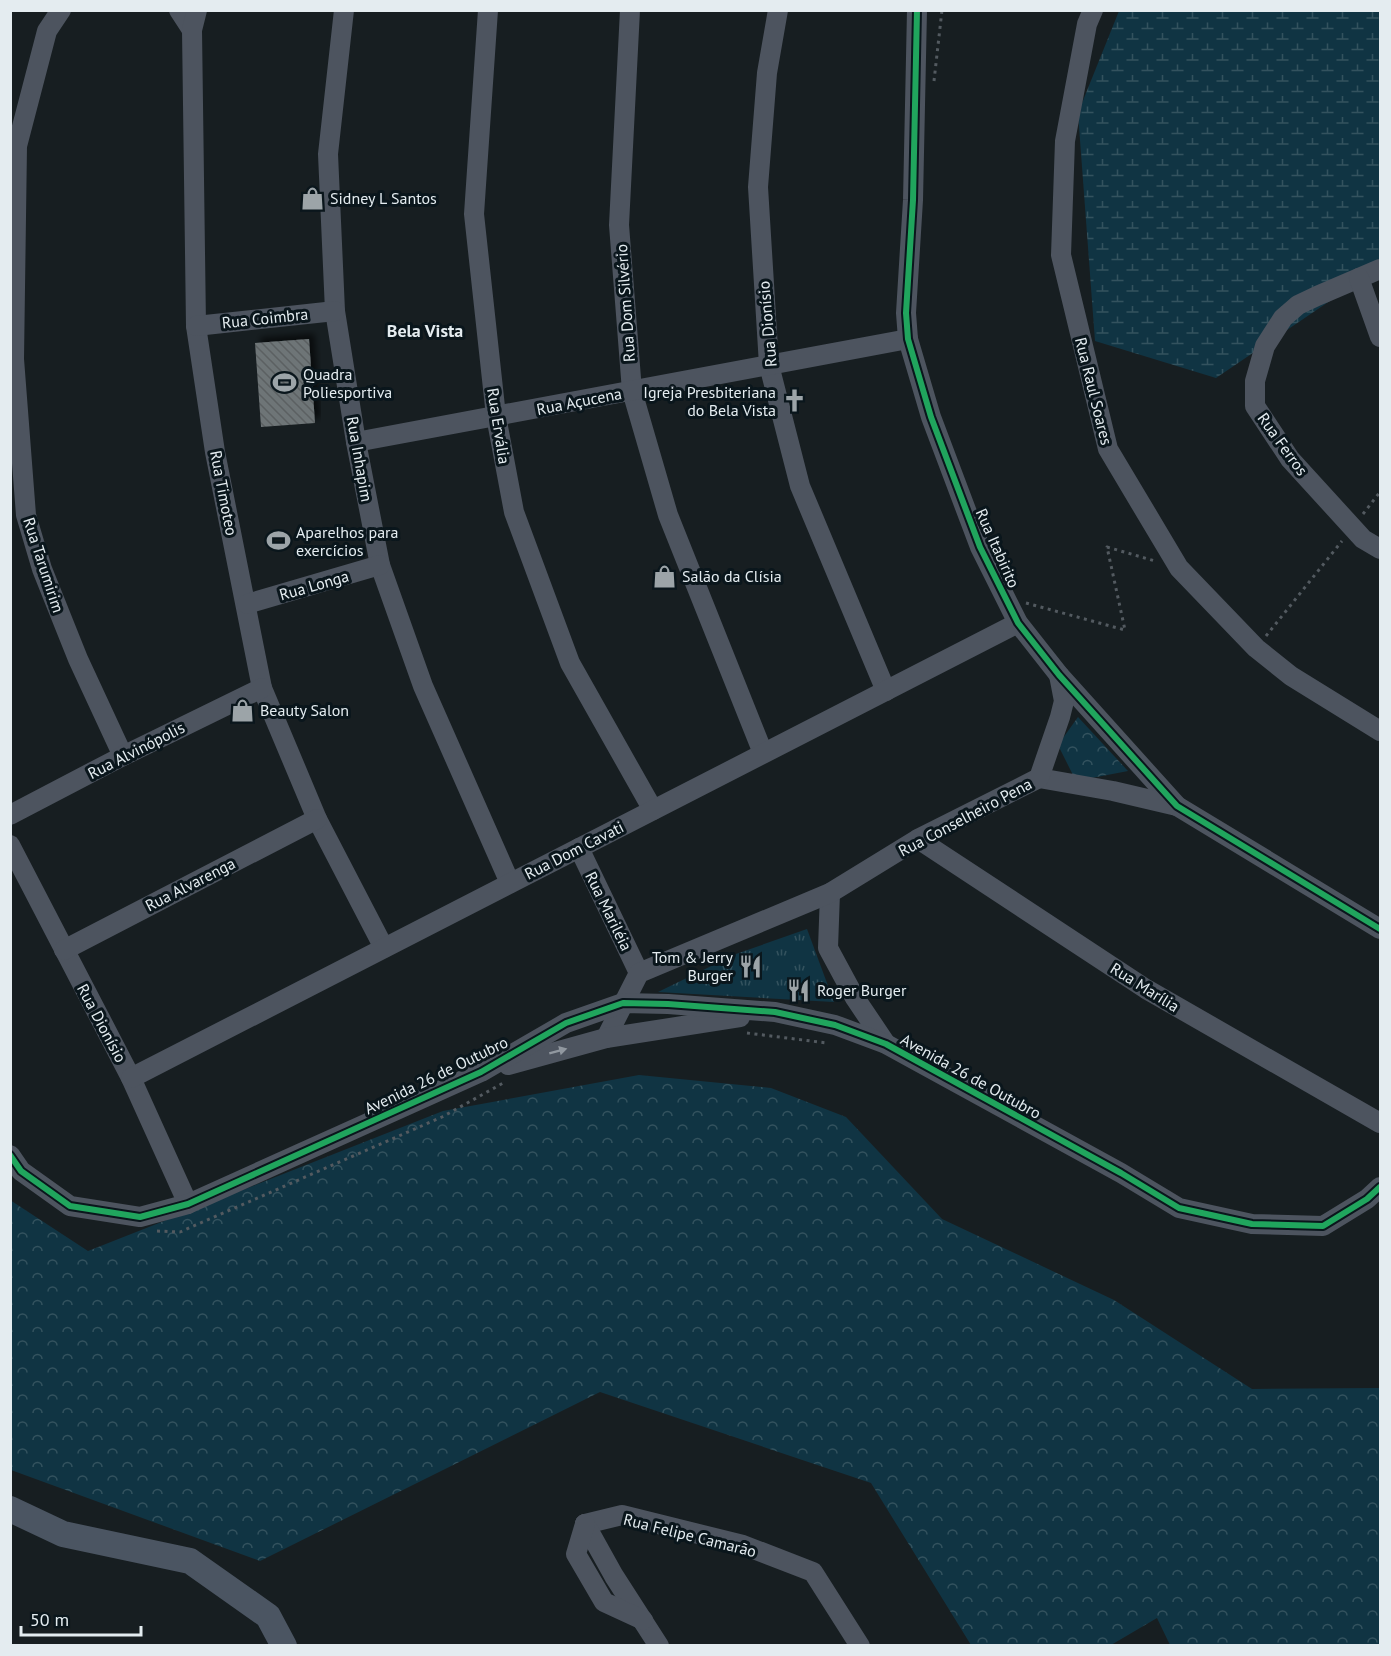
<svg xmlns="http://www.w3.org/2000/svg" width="1391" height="1656" font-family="'PT Sans',sans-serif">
  <defs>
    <pattern id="grass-tufts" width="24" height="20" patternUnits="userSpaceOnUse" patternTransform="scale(1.5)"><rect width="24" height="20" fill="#103443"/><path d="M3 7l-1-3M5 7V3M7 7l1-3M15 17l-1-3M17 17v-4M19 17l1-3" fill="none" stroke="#33525e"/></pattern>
    <pattern id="forest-crowns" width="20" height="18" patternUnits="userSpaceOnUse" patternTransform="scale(1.5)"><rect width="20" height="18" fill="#103443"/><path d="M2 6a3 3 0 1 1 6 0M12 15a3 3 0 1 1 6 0" fill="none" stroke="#33525e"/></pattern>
    <pattern id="wetland-marsh" width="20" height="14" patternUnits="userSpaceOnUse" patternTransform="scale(1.5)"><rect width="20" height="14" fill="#103443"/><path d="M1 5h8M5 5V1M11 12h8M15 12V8" fill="none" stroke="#33525e"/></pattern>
    <pattern id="building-back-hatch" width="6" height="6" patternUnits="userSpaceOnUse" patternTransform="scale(1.5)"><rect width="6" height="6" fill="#6e7577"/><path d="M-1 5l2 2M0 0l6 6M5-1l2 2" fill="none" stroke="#5b6062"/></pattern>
    <filter id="shadow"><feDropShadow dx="5.5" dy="-5.5" stdDeviation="3" flood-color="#0009"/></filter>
  </defs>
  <rect width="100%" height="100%" fill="#171e21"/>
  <polygon fill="url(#grass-tufts)" points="807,929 834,1002 658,992 736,954"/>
  <g fill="url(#forest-crowns)">
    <polygon points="1078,717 1128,771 1076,781 1058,745"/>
    <polygon points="639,1075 771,1088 846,1117 942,1219 1114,1300 1252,1389 1380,1388 1380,1645 1170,1645 1157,1618 1111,1645 971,1645 871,1483 600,1392 260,1561 11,1470 10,1200 88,1251 443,1111"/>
  </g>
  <polygon fill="url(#wetland-marsh)" points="1119,11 1380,11 1380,267 1216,378 1095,341 1078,113"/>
  <polygon fill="url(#building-back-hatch)" filter="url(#shadow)" points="309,339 315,423 261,427 255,343"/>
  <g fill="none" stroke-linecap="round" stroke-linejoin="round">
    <g stroke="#535a60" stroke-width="3" stroke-dasharray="3 4.5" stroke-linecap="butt">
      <polyline points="934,81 942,10"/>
      <polyline points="1363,514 1380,492"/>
      <polyline points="1026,603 1125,630 1107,547 1155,561"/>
      <polyline points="1266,636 1342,541"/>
      <polyline points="747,1033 827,1043"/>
      <polyline points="157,1231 180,1232 442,1117 505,1082"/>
    </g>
    <g stroke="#4d545f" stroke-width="20">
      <polyline points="61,10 47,31 17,146 14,359 26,515 42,569 78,659 123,756"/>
      <polyline points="179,10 192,30"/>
      <polyline points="197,10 192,30 196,326 215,452 262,688 317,819 384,948"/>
      <polyline points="344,10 328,154 335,311 356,442 380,565 423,686 510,883"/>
      <polyline points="488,10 474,214 496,416 514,512 570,663 653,810"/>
      <polyline points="630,10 619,225 632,391 668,515 763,753"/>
      <polyline points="778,10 767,73 758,187 769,365 800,486 886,691"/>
      <polyline points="917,10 913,200 906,313 908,339 931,417 980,547 1018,623 1059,675 1177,806 1380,929"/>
      <polyline points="1093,10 1087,24 1065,141 1061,255 1108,449 1179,568 1256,648 1291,676 1380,731"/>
      <polyline points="1380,269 1317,296 1298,305 1283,318 1265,346 1255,381 1255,406 1290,459 1363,539 1380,549"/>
      <polyline points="1359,278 1380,337"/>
      <polyline points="196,326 335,311"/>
      <polyline points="356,442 908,339"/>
      <polyline points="247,604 380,565"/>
      <polyline points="1039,778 1113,791 1177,806"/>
      <polyline points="10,815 123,756 262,688"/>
      <polyline points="918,839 1146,989 1380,1123"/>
      <polyline points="10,845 131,1078 188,1204"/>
      <polyline points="579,848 639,973"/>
      <polyline points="830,893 828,948 855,998 886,1044"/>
      <polyline points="64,950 317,819"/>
      <polyline points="606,1038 639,973 830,893 918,839 1039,778 1060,717 1064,701 1059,675"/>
      <polyline points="508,1065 606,1038 740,1017"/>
      <polyline points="131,1078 1018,623"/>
      <polyline points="10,1155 21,1171 70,1206 140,1217 188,1204 481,1072 566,1023 623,1003 668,1004 775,1012 835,1025 886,1044 1121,1173 1179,1208 1252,1224 1323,1226 1367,1199 1380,1187"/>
      <polyline points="585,1524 622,1515 743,1545 813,1572 860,1646"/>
      <polyline points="585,1524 614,1576 659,1646"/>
      <polyline points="585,1524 576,1554 604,1602 643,1620"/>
    </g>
    <polyline stroke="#4b5562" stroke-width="26" points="10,1509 63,1534 190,1561 268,1616 284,1646"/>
    <defs>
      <g id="cycleway">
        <polyline points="917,10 913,200 906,313 908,339 931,417 980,547 1018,623 1059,675 1177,806 1380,929"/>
        <polyline points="10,1155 21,1171 70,1206 140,1217 188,1204 481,1072 566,1023 623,1003 668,1004 775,1012 835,1025 886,1044 1121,1173 1179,1208 1252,1224 1323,1226 1367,1199 1380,1187"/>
      </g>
    </defs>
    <use href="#cycleway" stroke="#0a161c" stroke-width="10"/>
    <use href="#cycleway" stroke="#20a55d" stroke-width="6"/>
  </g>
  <defs><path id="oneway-solid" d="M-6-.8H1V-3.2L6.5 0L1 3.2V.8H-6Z" transform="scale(1.5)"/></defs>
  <use fill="#9198a0" href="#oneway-solid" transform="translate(558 1051) rotate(-15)"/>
  <defs>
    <symbol id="shop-bare" viewBox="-9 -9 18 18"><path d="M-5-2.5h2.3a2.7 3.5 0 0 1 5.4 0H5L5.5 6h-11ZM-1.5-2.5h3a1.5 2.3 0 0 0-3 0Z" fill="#9ca4a8" stroke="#0a161c" stroke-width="2.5" paint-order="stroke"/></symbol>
    <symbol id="stadium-bare" viewBox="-9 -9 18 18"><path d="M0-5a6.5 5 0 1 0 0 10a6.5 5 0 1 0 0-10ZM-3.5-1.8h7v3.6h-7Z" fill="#9ca4a8" stroke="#0a161c" stroke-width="2.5" paint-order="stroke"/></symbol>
    <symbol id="church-bare" viewBox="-9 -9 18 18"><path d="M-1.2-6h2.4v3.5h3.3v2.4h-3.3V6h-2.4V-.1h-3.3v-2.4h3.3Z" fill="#9ca4a8" stroke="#0a161c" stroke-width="2.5" paint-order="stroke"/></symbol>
    <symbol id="restaurant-bare" viewBox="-9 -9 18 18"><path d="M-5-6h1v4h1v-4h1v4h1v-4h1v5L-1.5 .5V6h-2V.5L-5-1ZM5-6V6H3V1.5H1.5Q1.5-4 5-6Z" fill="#9ca4a8" stroke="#0a161c" stroke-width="2.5" paint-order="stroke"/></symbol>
  </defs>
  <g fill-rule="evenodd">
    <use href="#shop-bare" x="296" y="182" width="33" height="33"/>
    <use href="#stadium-bare" x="268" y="366" width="33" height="33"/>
    <use href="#church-bare" x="778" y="384" width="33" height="33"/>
    <use href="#stadium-bare" x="262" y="524" width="33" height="33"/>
    <use href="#shop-bare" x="648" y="560" width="33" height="33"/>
    <use href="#shop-bare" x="226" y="694" width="33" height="33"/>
    <use href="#restaurant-bare" x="734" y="950" width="33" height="33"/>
    <use href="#restaurant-bare" x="782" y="974" width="33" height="33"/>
  </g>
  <g text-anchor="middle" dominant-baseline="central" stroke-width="6" stroke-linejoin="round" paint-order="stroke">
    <g font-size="16" fill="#e4ecf0" stroke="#0a161c" text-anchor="start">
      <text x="330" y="198">Sidney L Santos</text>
      <text x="303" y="374">Quadra<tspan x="303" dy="18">Poliesportiva</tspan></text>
      <text x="776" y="392" text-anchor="end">Igreja Presbiteriana<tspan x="776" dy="18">do Bela Vista</tspan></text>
      <text x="296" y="532">Aparelhos para<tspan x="296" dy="18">exercícios</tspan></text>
      <text x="682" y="576">Salão da Clísia</text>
      <text x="260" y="710">Beauty Salon</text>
      <text x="733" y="957" text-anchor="end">Tom &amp; Jerry<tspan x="733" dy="18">Burger</tspan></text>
      <text x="817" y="990">Roger Burger</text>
    </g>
    <g font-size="16" fill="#e4ecf0" stroke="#0a161c">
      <text transform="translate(625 303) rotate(-94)">Rua Dom Silvério</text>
      <text transform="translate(265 318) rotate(-6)">Rua Coimbra</text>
      <text transform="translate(767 324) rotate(-95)">Rua Dionísio</text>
      <text transform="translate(1094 391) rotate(76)">Rua Raul Soares</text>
      <text transform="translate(579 401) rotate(-11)">Rua Açucena</text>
      <text transform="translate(499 426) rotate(81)">Rua Ervália</text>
      <text transform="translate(1283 444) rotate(54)">Rua Ferros</text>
      <text transform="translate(360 459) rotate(80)">Rua Inhapim</text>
      <text transform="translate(224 493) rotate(79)">Rua Timoteo</text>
      <text transform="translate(998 548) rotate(66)">Rua Itabirito</text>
      <text transform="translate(44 565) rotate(72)">Rua Tarumirim</text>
      <text transform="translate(314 585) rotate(-16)">Rua Longa</text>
      <text transform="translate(136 750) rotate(-27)">Rua Alvinópolis</text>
      <text transform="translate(965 817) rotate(-28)">Rua Conselheiro Pena</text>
      <text transform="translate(574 850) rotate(-27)">Rua Dom Cavati</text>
      <text transform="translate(190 884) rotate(-27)">Rua Alvarenga</text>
      <text transform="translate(609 911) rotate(64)">Rua Mariléia</text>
      <text transform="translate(1145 987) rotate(32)">Rua Marília</text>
      <text transform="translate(102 1023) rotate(62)">Rua Dionísio</text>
      <text transform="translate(436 1075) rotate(-26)">Avenida 26 de Outubro</text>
      <text transform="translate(971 1076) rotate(29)">Avenida 26 de Outubro</text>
      <text transform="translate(690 1535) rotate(14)">Rua Felipe Camarão</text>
    </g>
    <g font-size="18" font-weight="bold" fill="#e4ecf0" stroke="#0a161c">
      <text x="425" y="330">Bela Vista</text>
    </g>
  </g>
  <rect width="1391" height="1656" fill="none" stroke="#e4ecf0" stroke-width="24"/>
  <path d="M21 1626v9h120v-9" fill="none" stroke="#e4ecf0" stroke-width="3"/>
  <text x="30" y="1626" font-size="18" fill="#e4ecf0" stroke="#0a161c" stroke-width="4.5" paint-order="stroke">50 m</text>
</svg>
